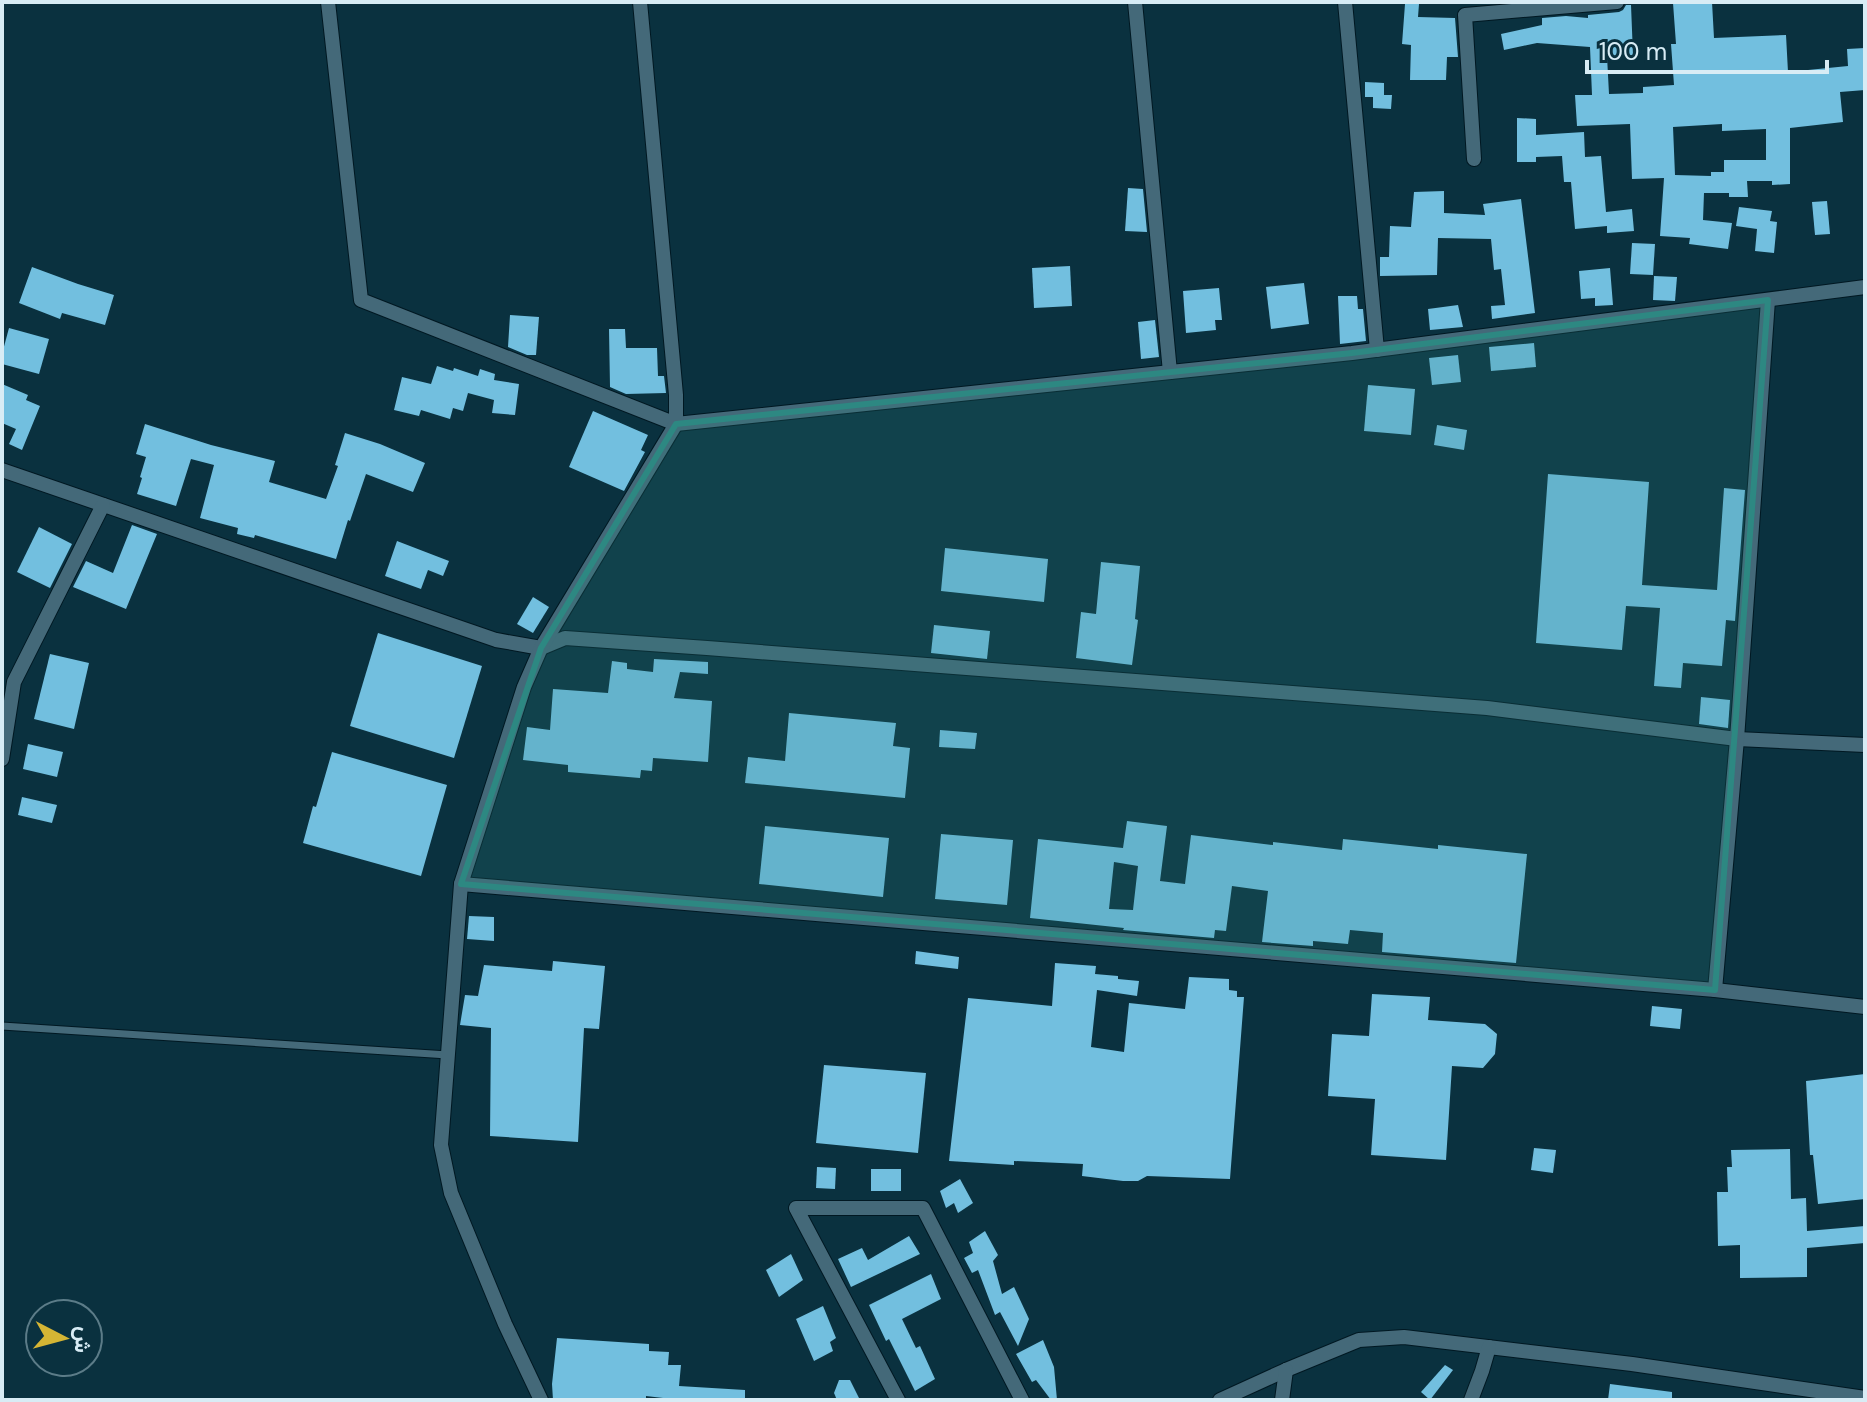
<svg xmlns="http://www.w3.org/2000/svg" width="1867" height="1402" font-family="'DM Sans',Vazirmatn,sans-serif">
  <rect width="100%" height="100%" fill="#0a313f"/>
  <g fill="#72bfdf" fill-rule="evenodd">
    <path d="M1712 2 1714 38 1786 35 1788 72 1848 66 1847 49 1865 48V90L1840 92 1843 122 1790 128V184L1772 185V181H1747L1748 197H1729V193H1704L1703 220 1732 223 1728 249 1689 244 1690 238 1660 236 1664 178 1632 179 1630 124 1577 126 1575 95H1592L1590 47 1537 43 1504 50 1501 34 1542 25V18L1566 16 1588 18V15L1619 12 1623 10 1626 5H1631L1633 55 1607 56 1609 94 1643 93V87L1674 85 1671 44H1676L1673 3ZM1722 124V131L1766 129V160H1724V172H1711V176L1675 175 1673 127Z"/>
    <polygon points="1405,4 1419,4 1418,17 1455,18 1458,57 1447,57 1446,80 1410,80 1411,45 1402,44"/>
    <polygon points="1365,82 1384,83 1384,95 1392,95 1391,109 1373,108 1373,97 1365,97"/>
    <polygon points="1517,118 1536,119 1536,135 1584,132 1585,157 1601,156 1606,212 1632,209 1634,231 1607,233 1607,226 1575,229 1571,182 1564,182 1562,156 1536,157 1536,162 1517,162"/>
    <polygon points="1128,188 1143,189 1147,232 1125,231"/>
    <polygon points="1444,191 1444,213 1485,215 1483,204 1521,199 1535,313 1492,319 1491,306 1505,305 1501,269 1494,270 1491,239 1438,238 1437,275 1380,276 1380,257 1389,257 1390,226 1411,227 1414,192"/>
    <polygon points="1827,201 1830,234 1815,235 1812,202"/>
    <polygon points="1739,207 1772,211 1770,221 1777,222 1774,253 1755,251 1757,229 1736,226"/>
    <polygon points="1632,243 1655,244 1653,275 1630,274"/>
    <polygon points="1070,266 1072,306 1034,308 1032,268"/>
    <polygon points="32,267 78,284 114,295 105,325 62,313 60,319 19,303"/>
    <polygon points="1610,268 1613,305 1595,306 1595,298 1581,299 1579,271"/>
    <polygon points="1654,276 1677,277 1675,301 1653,300"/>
    <polygon points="1304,283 1309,324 1271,329 1266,287"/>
    <polygon points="1219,288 1222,320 1215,320 1216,330 1186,333 1183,291"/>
    <polygon points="1338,296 1357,296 1358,309 1363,309 1366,341 1340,344"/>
    <polygon points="1458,305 1463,327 1430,330 1428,309"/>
    <polygon points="510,315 539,317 536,355 527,355 508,347"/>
    <polygon points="1155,320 1159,357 1141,359 1138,322"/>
    <polygon points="9,328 49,339 39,374 2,364 2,354"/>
    <polygon points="609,329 625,329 626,348 657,348 658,376 664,376 666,393 626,394 610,387"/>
    <polygon points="1534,343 1536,367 1491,371 1489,347"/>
    <polygon points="1458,355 1461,382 1432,385 1429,358"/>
    <polygon points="437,366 453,371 454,368 478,376 480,369 495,374 494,380 519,384 515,415 492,413 494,400 468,393 463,411 453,408 450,419 421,410 419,416 394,410 402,377 431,384"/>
    <polygon points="2,384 28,395 26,400 40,406 22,450 9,444 16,429 2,423"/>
    <polygon points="1368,385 1415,389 1411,435 1364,431"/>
    <polygon points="593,411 648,435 641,450 645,452 624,491 569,467"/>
    <polygon points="145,424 211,445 275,461 269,482 326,499 338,466 335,465 345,433 380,444 425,463 413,492 366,474 350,521 348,520 336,559 255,535 254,538 237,534 238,528 200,518 214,465 191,459 176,506 137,494 142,478 140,477 146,457 136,454"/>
    <polygon points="1437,425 1467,430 1464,450 1434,445"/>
    <polygon points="1548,474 1649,482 1642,585 1717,590 1724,488 1745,490 1735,621 1726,620 1722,666 1683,663 1681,688 1654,686 1660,608 1626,606 1622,650 1536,643"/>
    <polygon points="132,525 157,534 126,609 73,587 86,561 113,573"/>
    <polygon points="39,527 72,544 50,588 17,572"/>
    <polygon points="397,541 449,561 443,576 428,570 421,589 385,576"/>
    <polygon points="945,548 1048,559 1044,602 941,591"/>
    <polygon points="1101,562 1140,566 1135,619 1138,620 1132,665 1076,658 1081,612 1096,614"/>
    <polygon points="533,597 549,607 533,633 517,624"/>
    <polygon points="934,625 990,631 987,659 931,653"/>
    <polygon points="378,633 482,666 454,758 350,726"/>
    <polygon points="50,654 89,663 74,729 34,719"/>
    <polygon points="654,659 708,662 708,674 680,672 674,698 712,701 708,762 653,758 652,771 641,770 640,778 568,772 568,765 523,760 527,727 550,730 553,689 608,693 612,661 627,663 627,669 653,672"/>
    <polygon points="1701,697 1730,700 1728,728 1699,724"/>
    <polygon points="789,713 896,723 893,746 910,748 905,798 745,783 748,757 785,761"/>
    <polygon points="940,730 977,733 975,749 939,747"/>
    <polygon points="28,744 63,752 57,777 23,769"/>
    <polygon points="332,752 447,785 421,876 303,843 313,806 316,807"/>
    <polygon points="22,797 57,805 52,823 18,815"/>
    <path d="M1127 821 1167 826 1160 881 1185 884 1191 835 1273 845V842L1342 850 1343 839 1438 849V845L1527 854 1516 963 1382 952 1383 933 1350 930 1348 944 1313 941V946L1262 942 1268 891 1232 886 1226 931 1215 930 1214 938 1123 930 1124 928 1030 918 1038 839 1123 848ZM1114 862 1138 866 1133 910 1109 909Z"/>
    <polygon points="765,826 889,838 883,897 759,884"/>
    <polygon points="941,834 1013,840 1007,905 935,899"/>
    <polygon points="469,916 494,917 494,941 467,939"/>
    <polygon points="916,951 959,957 958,969 915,964"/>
    <polygon points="553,961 605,966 599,1029 584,1028 578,1142 490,1136 491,1028 460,1025 465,995 478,996 484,965 552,971"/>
    <polygon points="1055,963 1096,966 1095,974 1118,976 1118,979 1139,981 1137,996 1097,990 1091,1047 1124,1052 1129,1003 1185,1009 1189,977 1229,979 1229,990 1237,991 1237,997 1244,997 1230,1179 1147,1176 1138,1181 1123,1181 1082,1176 1083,1164 1014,1161 1014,1165 949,1161 968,998 1052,1006"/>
    <polygon points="1372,994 1430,997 1428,1020 1485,1024 1497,1034 1495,1054 1483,1068 1452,1066 1446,1160 1371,1155 1375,1099 1328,1096 1332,1034 1369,1036"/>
    <polygon points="1652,1006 1682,1009 1680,1029 1650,1026"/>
    <polygon points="824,1065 926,1073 918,1153 816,1143"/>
    <polygon points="1865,1074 1865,1199 1818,1204 1813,1155 1810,1155 1806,1081"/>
    <polygon points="1534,1148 1556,1150 1553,1173 1531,1170"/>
    <polygon points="1790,1149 1791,1199 1806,1198 1807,1231 1865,1226 1865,1243 1807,1248 1807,1277 1740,1278 1740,1245 1718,1246 1717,1192 1728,1192 1727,1167 1732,1167 1731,1150"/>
    <polygon points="817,1167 836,1168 835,1189 816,1188"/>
    <rect x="871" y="1169" width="30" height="22"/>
    <polygon points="960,1179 973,1203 958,1213 954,1203 946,1208 940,1191"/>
    <polygon points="985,1231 998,1255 993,1261 1002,1294 1014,1287 1029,1319 1018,1346 1000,1312 995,1315 978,1270 972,1273 964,1258 973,1253 969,1242"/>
    <polygon points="909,1236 920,1254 851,1287 838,1259 862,1248 868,1260"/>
    <polygon points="791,1254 803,1280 779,1297 766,1270"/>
    <polygon points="931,1274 941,1299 902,1319 916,1348 920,1346 935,1379 915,1391 889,1339 886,1341 869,1305"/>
    <polygon points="823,1306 836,1338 830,1342 833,1351 814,1361 796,1319"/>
    <polygon points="557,1338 649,1344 649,1351 669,1352 668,1365 681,1365 679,1386 745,1390 745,1400 680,1400 646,1396 646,1400 553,1400 552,1384"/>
    <polygon points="1043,1340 1054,1367 1057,1400 1051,1400 1036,1380 1032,1382 1016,1354"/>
    <polygon points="1445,1365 1453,1370 1430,1400 1421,1392"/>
    <polygon points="839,1380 850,1380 860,1400 837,1400 834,1393"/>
    <polygon points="1610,1384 1672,1392 1672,1400 1608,1400"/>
  </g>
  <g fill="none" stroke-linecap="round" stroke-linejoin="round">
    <defs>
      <polyline id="service" points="2,1026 448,1055"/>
      <g id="minor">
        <polyline points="328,2 361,300 676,424 1352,353 1865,287"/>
        <polyline points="1135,2 1170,372"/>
        <polyline points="1345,2 1377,350"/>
        <polyline points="1474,159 1465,15 1617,2"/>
        <polyline points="2,470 496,640 541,648 565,638 707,648 1487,708 1737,739 1865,745"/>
        <polyline points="2,759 14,682 103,505"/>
        <polyline points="461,884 1715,990 1865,1007"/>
        <polyline points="1715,990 1737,739 1768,300"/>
        <polyline points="541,1400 505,1324 451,1193 441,1145 461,884 524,687 541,648 676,424 676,395 640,2"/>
        <polyline points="898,1400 796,1208 923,1208 1022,1400"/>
        <polyline points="1220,1400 1286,1370 1359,1340 1404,1337 1632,1364 1865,1398"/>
        <polyline points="1282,1400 1286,1370"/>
        <polyline points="1471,1400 1482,1371 1489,1347"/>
      </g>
    </defs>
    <use href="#service" stroke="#001822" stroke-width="9"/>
    <use href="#minor" stroke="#001822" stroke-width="16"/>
    <use href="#service" stroke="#446979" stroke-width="7"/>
    <use href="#minor" stroke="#446979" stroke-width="14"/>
  </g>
  <path fill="#2d8882" fill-opacity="0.2" stroke="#2d8882" stroke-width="6" stroke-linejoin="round" d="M1768 300 1715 990 461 884 541 648 676 424 1352 353Z"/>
  <rect width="1867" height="1402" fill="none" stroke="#d8ecf5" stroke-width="8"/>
  <g transform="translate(64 1338) rotate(96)"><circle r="38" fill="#0a313f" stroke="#5c7c88" stroke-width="2"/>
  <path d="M0-6L14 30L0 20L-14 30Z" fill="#d5b534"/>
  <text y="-12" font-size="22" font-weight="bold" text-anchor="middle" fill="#d8ecf5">ش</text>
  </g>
  <path d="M1587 60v12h240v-12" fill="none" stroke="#d8ecf5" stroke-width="4"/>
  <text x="1599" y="60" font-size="24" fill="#d8ecf5" stroke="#0a313f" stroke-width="6" paint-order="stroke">100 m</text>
</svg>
